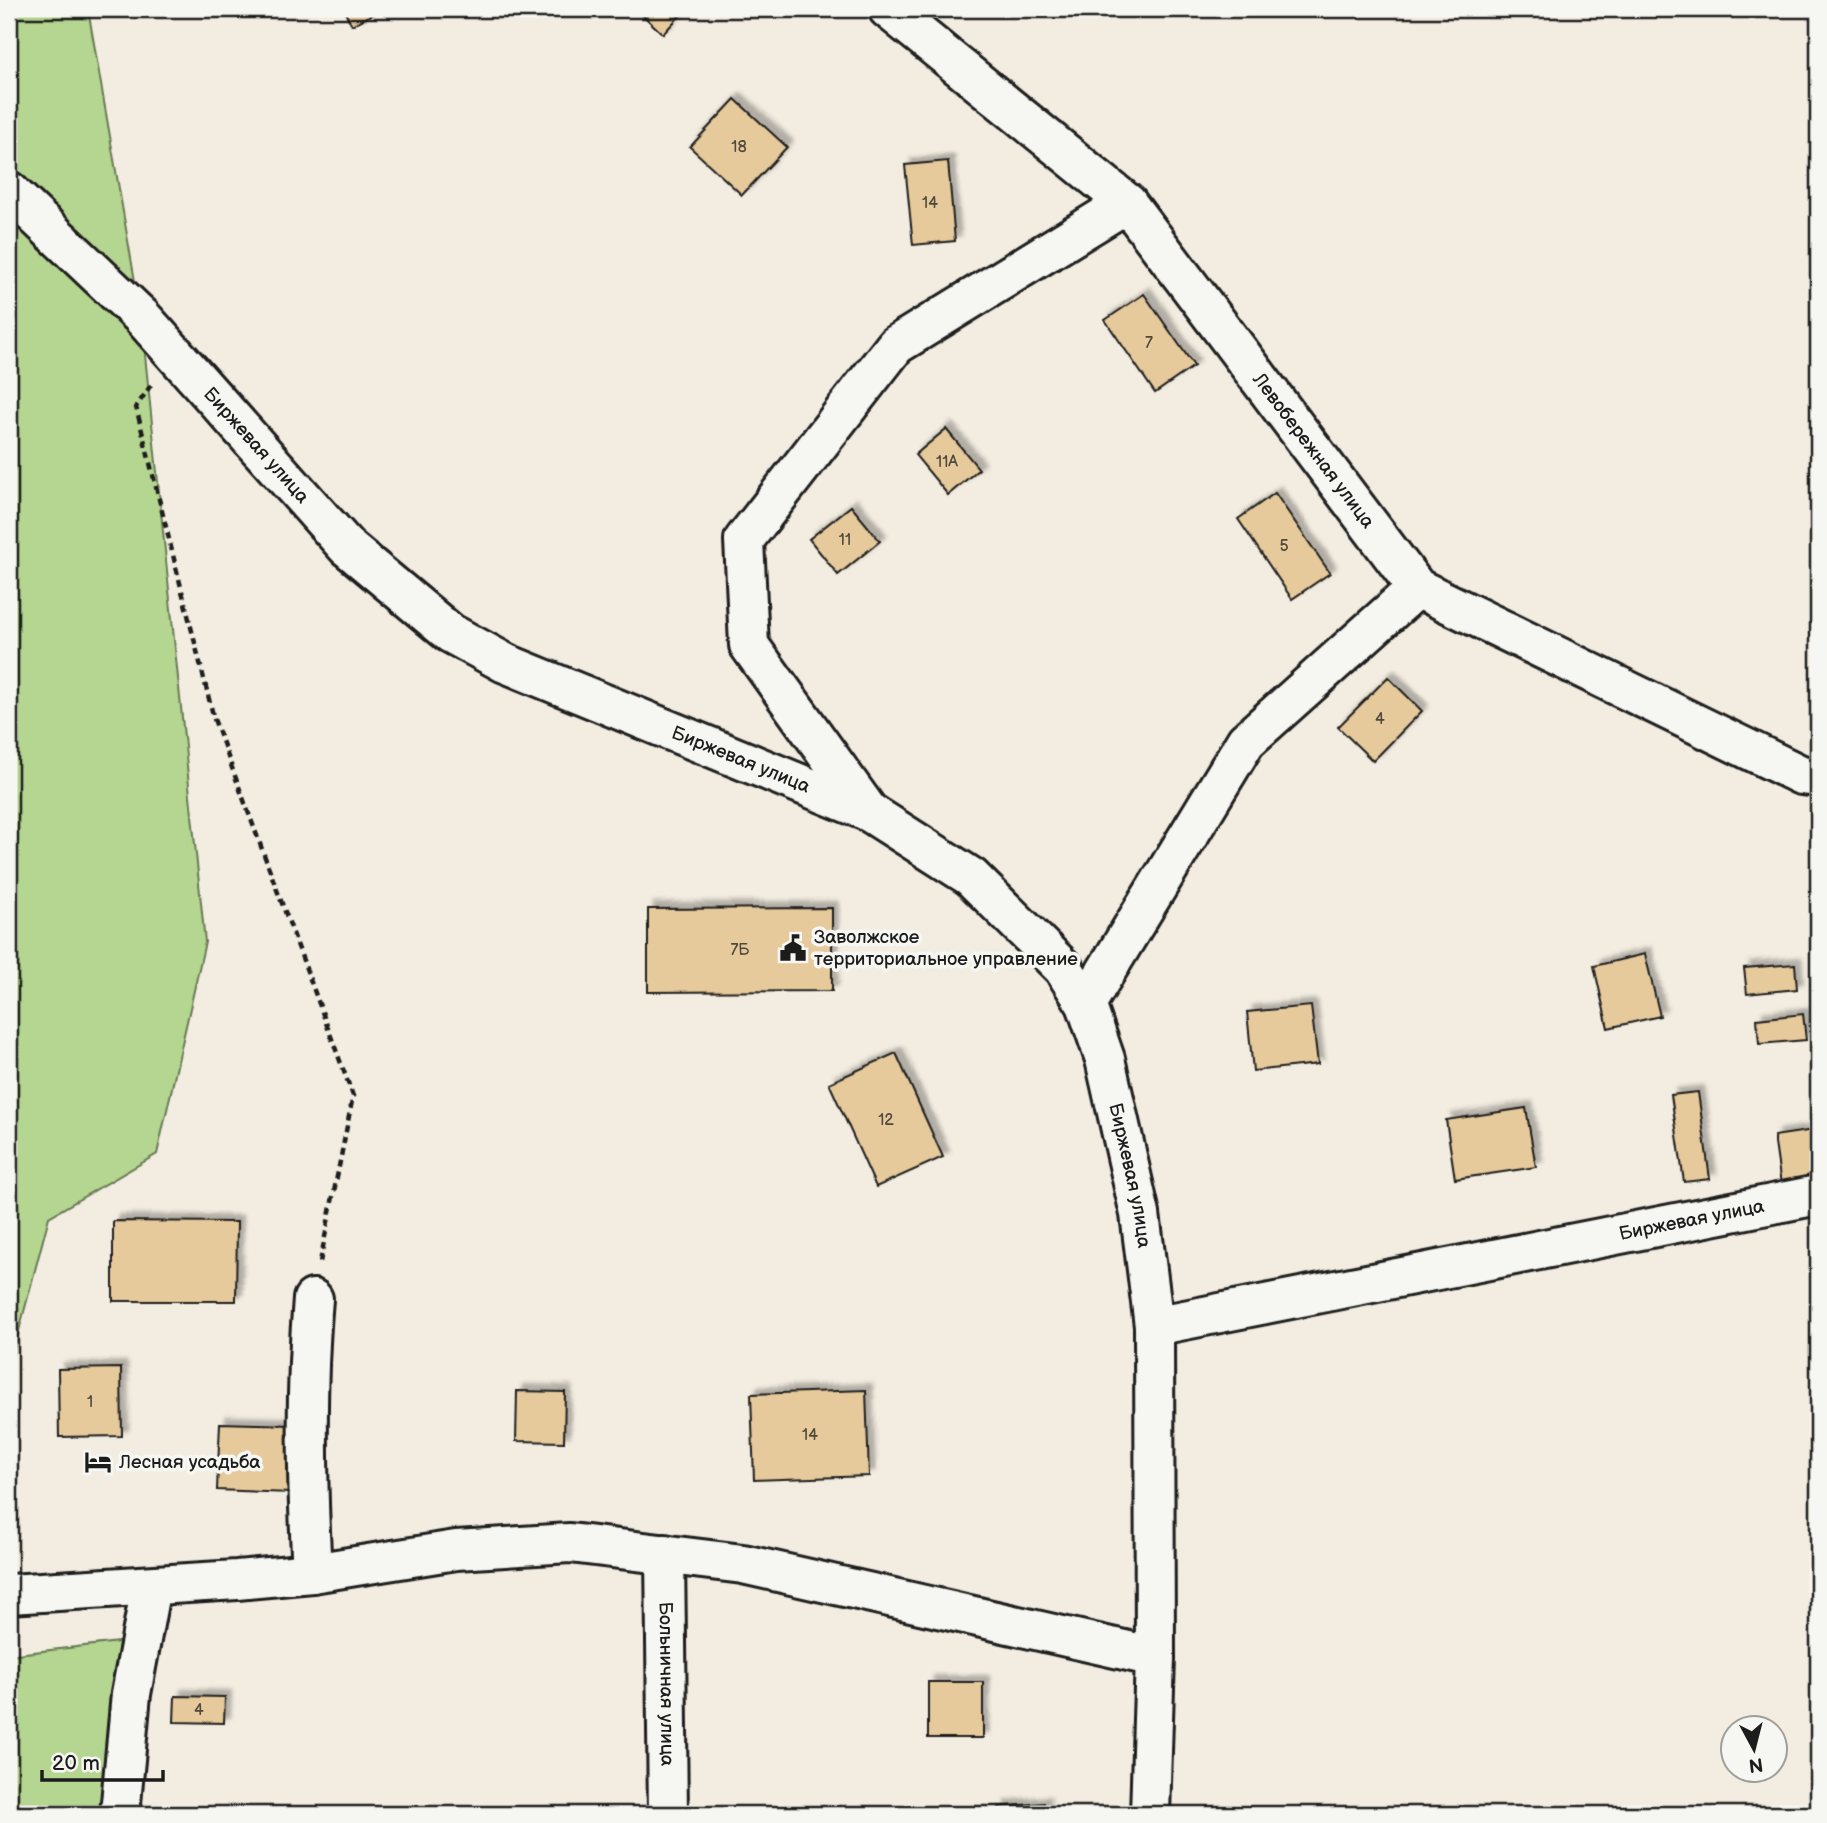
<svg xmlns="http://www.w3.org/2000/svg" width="1827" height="1823" font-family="'Balsamiq Sans',sans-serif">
  <defs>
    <filter id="shadow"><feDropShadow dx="6" dy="-6" stdDeviation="2" flood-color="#0004"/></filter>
  </defs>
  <rect width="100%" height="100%" fill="#f3ede1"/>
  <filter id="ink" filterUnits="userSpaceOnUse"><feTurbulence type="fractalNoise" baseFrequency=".0143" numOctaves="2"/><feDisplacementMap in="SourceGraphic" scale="14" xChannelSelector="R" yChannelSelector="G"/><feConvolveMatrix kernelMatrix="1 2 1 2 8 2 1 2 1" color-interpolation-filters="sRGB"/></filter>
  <g filter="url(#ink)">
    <g fill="#b4d690" stroke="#687956" stroke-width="2">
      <polygon points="9,9 88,9 141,316 205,942 157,1154 49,1217 10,1365 13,1480 9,1489"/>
      <polygon points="119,1642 101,1814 9,1814 9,1655"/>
    </g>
    <g fill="#e7ca9b" stroke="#1c1c1c" stroke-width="2" filter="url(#shadow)">
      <polygon points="343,9 383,9 352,25"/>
      <polygon points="636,9 686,9 663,34"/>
      <polygon points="735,99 787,147 742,195 690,147"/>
      <polygon points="948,161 955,241 913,245 905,165"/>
      <polygon points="1144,294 1194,366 1155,393 1105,320"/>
      <polygon points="946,429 979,469 948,495 915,455"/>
      <polygon points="1275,493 1330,573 1292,599 1238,519"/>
      <polygon points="851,506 880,541 838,575 809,539"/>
      <polygon points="1388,677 1422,711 1373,761 1338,727"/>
      <polygon points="832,908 832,991 648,992 648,909"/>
      <polygon points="1645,954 1660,1016 1608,1028 1594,966"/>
      <polygon points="1795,964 1797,989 1747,994 1744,968"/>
      <polygon points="1311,1006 1318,1064 1253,1071 1247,1012"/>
      <polygon points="1803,1014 1806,1040 1759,1044 1757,1019"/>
      <polygon points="896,1053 943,1157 876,1187 829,1083"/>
      <polygon points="1698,1092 1710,1179 1684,1182 1671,1095"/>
      <polygon points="1526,1108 1536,1167 1455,1179 1446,1120"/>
      <polygon points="1814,1130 1818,1179 1781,1185 1774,1136"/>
      <polygon points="113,1221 237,1222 236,1301 113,1301"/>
      <polygon points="121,1368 122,1436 59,1437 58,1369"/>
      <polygon points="866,1390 869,1476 754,1480 751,1394"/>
      <polygon points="517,1391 565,1392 564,1442 516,1441"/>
      <polygon points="220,1423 292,1425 290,1493 217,1490"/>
      <rect x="928" y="1682" width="55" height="56"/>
      <polygon points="175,1696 225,1697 224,1723 174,1722"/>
      <polygon points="1044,1803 1045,1814 1000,1814 999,1807"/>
    </g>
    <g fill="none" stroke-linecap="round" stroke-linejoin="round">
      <defs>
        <g id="minor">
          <path id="s1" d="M888 9 1127 203 1417 588 1801 775 1818 777"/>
          <path id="s2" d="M9 191 141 316 347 547 450 633 505 663 869 812 971 877 1063 968 1086 1004 1105 1059 1140 1214 1154 1326 1155 1657 1150 1814"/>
          <polyline points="869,812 749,645 744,540 896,345 1127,203"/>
          <polyline points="1086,1004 1246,741 1417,588"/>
          <path id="s3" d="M1154 1326 1818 1195"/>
          <path id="s4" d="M665 1554 668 1814"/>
          <path d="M312 1573C307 1481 305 1391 313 1299"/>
          <polyline points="9,1594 237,1580 312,1573 456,1550 570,1543 743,1564 1155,1657"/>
          <polyline points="120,1814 131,1694 151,1586"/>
        </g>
      </defs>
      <use href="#minor" stroke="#1c1c1c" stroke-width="44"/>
      <polyline stroke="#1c1c1c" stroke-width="4.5" stroke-dasharray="7 5" stroke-linecap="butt" points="151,385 136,407 214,719 353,1096 320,1262"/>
      <use href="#minor" stroke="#f6f6f2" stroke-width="38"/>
    </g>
  </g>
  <defs>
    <symbol id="civic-bare" viewBox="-9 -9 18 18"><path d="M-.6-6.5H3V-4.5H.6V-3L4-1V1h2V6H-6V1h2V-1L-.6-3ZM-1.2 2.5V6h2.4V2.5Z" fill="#1c1c1c" stroke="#f6f6f2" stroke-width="2.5" paint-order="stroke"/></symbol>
    <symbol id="hotel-bare" viewBox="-9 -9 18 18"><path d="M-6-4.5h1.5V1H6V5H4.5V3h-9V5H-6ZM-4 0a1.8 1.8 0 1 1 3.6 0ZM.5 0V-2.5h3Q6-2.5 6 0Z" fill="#1c1c1c" stroke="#f6f6f2" stroke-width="2.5" paint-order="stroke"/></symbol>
  </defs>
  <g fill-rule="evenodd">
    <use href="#civic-bare" x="774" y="929" width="38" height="38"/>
    <use href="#hotel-bare" x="79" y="1443" width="38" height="38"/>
  </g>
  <g text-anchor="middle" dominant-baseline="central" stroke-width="7" stroke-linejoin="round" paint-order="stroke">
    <g font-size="16" fill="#4f483c">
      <text x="739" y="147">18</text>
      <text x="930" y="203">14</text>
      <text x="1149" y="343">7</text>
      <text x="947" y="462">11А</text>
      <text x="845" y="540">11</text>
      <text x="1284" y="546">5</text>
      <text x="1380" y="719">4</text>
      <text x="740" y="950">7Б</text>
      <text x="886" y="1120">12</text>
      <text x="90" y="1402">1</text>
      <text x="810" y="1435">14</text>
      <text x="199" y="1710">4</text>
    </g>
    <g font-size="19" fill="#1c1c1c" stroke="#f6f6f2">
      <text stroke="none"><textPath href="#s2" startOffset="355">Биржевая улица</textPath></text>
      <text stroke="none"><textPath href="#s1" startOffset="618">Левобережная улица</textPath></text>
      <text stroke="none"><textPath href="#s2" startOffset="943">Биржевая улица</textPath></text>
      <text stroke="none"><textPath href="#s2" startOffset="1552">Биржевая улица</textPath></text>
      <text stroke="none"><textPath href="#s3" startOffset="548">Биржевая улица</textPath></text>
      <text stroke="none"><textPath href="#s4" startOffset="130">Больничная улица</textPath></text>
    </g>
    <g font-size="19" fill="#1c1c1c" stroke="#f6f6f2" text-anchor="start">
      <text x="814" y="937">Заволжское<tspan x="814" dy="22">территориальное управление</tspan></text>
      <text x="119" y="1462">Лесная усадьба</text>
    </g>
  </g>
  <rect width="1827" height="1823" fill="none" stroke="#f6f6f2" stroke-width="35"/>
  <rect x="18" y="18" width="1792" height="1788" fill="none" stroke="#1c1c1c" stroke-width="2.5" filter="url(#ink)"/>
  <g transform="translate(1754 1749) rotate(173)"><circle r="33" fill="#f6f6f2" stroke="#9f9f9c" stroke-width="2"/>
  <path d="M0-5L12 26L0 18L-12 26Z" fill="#1c1c1c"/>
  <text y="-10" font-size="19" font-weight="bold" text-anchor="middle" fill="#1c1c1c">N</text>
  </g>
  <path d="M42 1770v10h121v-10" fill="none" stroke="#1c1c1c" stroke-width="3.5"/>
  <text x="52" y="1770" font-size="21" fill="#1c1c1c" stroke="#f6f6f2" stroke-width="5" paint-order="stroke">20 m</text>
</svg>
